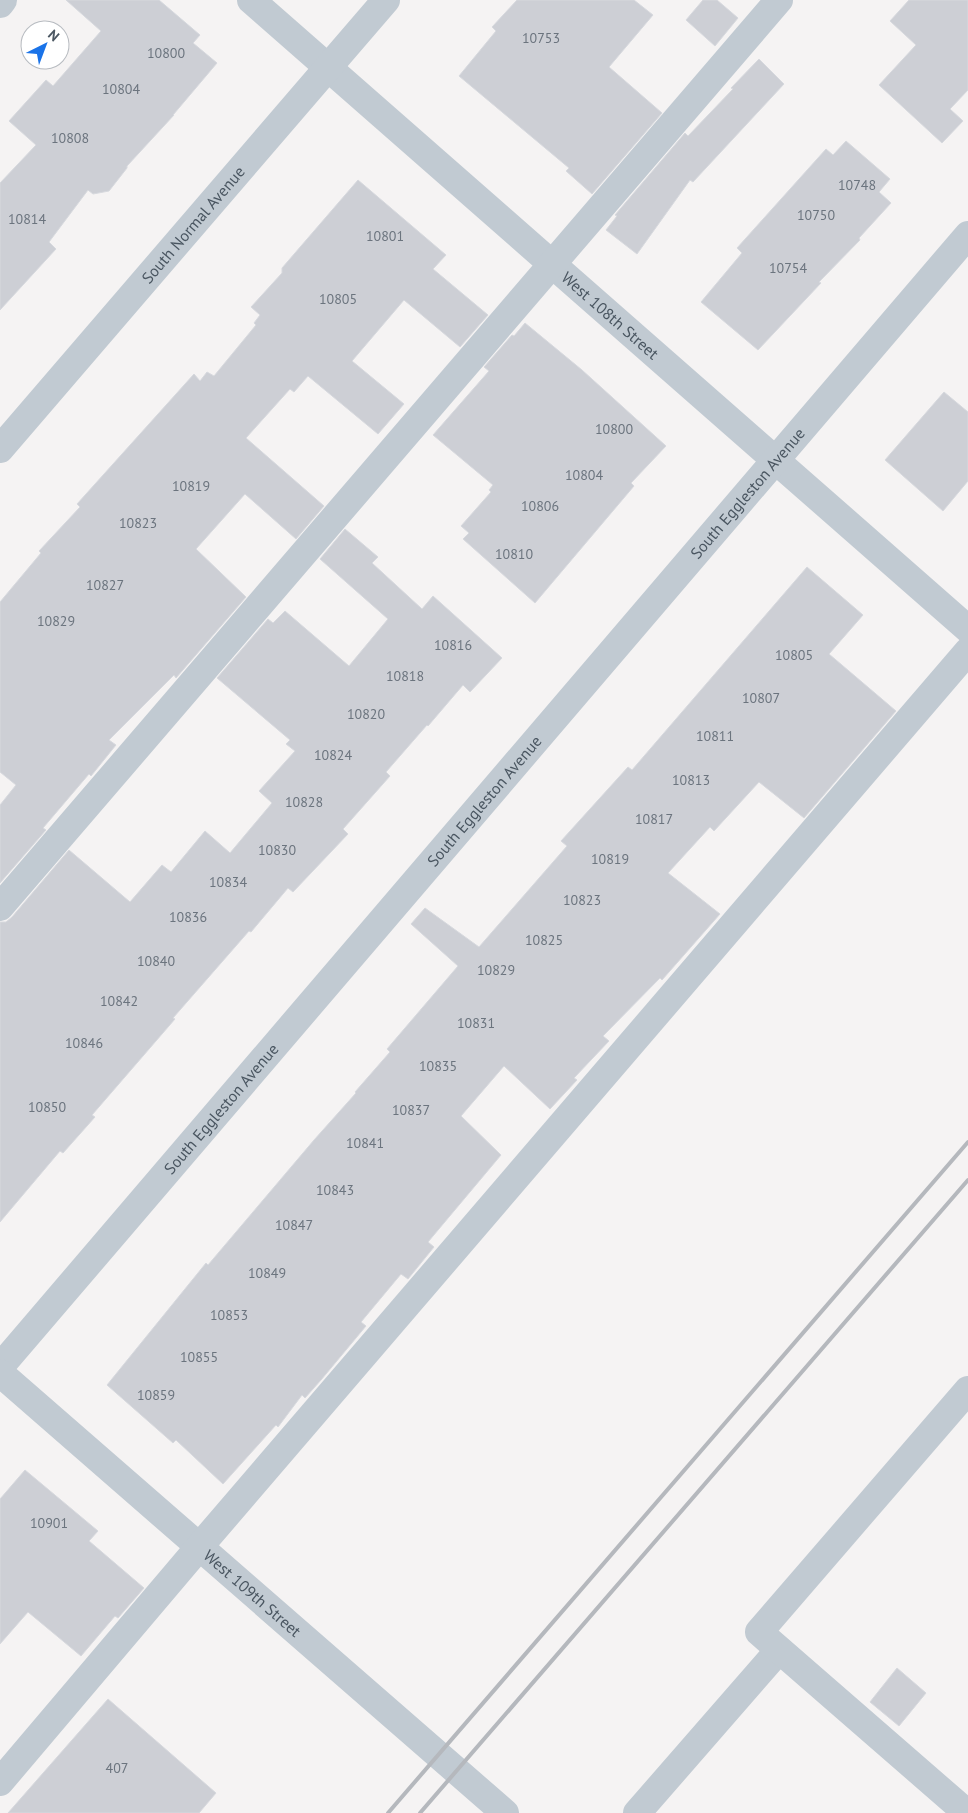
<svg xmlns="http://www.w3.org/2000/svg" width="968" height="1813" viewBox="0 0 968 1813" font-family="'PT Sans',sans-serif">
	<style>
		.building { fill: #cdcfd5; stroke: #d7d9de }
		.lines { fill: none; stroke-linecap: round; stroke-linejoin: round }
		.minor { stroke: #c1cad2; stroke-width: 28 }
		.rail { stroke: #b5b8bd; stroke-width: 4 }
		.labels { text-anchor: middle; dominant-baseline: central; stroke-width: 4; stroke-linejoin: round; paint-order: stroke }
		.number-label { font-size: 14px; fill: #6b747e }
		.street-label { font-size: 16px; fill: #4a5661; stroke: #fff }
	</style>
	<rect width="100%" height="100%" fill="#f5f3f3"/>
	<g class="building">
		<polygon points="66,0 159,0 200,35 193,43 217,63 173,115 174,115 127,166 127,168 109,191 93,194 88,190 49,242 56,249 0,310 0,183 36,145 9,121 46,80 53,86 101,31"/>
		<polygon points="517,0 634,0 653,15 609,67 662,113 592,194 566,171 569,168 459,76 496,31 492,27"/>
		<polygon points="703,0 717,0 738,18 715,46 686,20"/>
		<polygon points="909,0 968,0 968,90 950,109 963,121 942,143 879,85 916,45 890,21"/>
		<polygon points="759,59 784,84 693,182 690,180 637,254 606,230 617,216 615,215 685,133 688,136 733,89 731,88"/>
		<polygon points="846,141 890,179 879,192 891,203 859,238 860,240 819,282 821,283 758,350 701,302 742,253 737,248 826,149 833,155"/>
		<polygon points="358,180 446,255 433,269 488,315 460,347 404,300 352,361 404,404 378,434 308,376 294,392 290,389 246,438 324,506 296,539 245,494 196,549 246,597 176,678 174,675 109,740 116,745 91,776 89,774 43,828 46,830 0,883 0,805 16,785 0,772 0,602 41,553 39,551 80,507 77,504 194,374 200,381 207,372 214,376 256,325 254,323 260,315 251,307 282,273 282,268"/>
		<polygon points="525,323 582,370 666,446 631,483 634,486 535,603 463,539 469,533 461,526 491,492 489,490 493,485 433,435 489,371 484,367 512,335 514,336"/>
		<polygon points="944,392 968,412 968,481 943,511 885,460"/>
		<polygon points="345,529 378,557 372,563 422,609 433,596 502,658 470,692 463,685 428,726 427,725 386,772 390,776 343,829 348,834 293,892 288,888 251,932 249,931 173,1018 175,1019 92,1115 95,1117 63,1153 60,1151 0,1222 0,922 6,922 12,917 69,850 130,902 162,865 171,872 205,831 230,853 272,803 259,791 295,751 286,744 290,740 217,678 268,619 273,623 285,611 349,666 388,619 320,559"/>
		<polygon points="807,567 863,615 829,654 896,711 804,818 759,782 714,831 710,827 668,873 720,914 662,980 660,978 603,1036 609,1041 574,1078 577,1080 550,1109 504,1066 461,1116 501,1155 428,1242 434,1247 408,1279 401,1274 361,1322 366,1326 321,1380 305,1398 302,1395 278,1427 276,1425 223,1484 176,1440 173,1443 107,1385 206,1263 208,1265 314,1140 356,1093 355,1092 390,1052 387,1049 458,966 411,924 425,908 479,947 567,846 561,841 628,767 632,770"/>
		<polygon points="25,1470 98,1531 89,1541 144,1588 118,1618 115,1616 81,1656 28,1612 0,1644 0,1499"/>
		<polygon points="897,1668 926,1693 899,1726 870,1702"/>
		<polygon points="108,1699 216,1793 199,1813 8,1813"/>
	</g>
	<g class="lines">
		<g class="minor">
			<path id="s1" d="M251,0L968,629"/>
			<polyline points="0,4 3,0"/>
			<path id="s2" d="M0,449L386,0"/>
			<polyline points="0,907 779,0"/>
			<path id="s3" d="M0,1367L968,235"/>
			<path id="s4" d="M0,1373L505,1813"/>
			<polyline points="0,1782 200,1546 968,651"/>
			<polyline points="637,1813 779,1650"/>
			<polyline points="967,1813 759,1632 968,1390"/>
		</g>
		<g class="rail">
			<polyline points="388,1813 968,1142"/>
			<polyline points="420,1813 968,1180"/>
		</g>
	</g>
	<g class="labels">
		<g class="number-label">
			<text x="541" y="38">10753</text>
			<text x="166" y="53">10800</text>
			<text x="121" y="89">10804</text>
			<text x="70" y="138">10808</text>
			<text x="857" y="185">10748</text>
			<text x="816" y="215">10750</text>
			<text x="27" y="219">10814</text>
			<text x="385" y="236">10801</text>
			<text x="788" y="268">10754</text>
			<text x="338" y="299">10805</text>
			<text x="614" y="429">10800</text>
			<text x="584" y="475">10804</text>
			<text x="191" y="486">10819</text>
			<text x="540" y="506">10806</text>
			<text x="138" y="523">10823</text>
			<text x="514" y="554">10810</text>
			<text x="105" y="585">10827</text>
			<text x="56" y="621">10829</text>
			<text x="453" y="645">10816</text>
			<text x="794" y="655">10805</text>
			<text x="405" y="676">10818</text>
			<text x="761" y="698">10807</text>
			<text x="366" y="714">10820</text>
			<text x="715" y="736">10811</text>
			<text x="333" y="755">10824</text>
			<text x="691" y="780">10813</text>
			<text x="304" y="802">10828</text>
			<text x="654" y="819">10817</text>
			<text x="277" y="850">10830</text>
			<text x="610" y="859">10819</text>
			<text x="228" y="882">10834</text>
			<text x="582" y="900">10823</text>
			<text x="188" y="917">10836</text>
			<text x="544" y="940">10825</text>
			<text x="156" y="961">10840</text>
			<text x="496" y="970">10829</text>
			<text x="119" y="1001">10842</text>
			<text x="476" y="1023">10831</text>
			<text x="84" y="1043">10846</text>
			<text x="438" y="1066">10835</text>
			<text x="47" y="1107">10850</text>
			<text x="411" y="1110">10837</text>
			<text x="365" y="1143">10841</text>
			<text x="335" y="1190">10843</text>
			<text x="294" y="1225">10847</text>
			<text x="267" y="1273">10849</text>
			<text x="229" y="1315">10853</text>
			<text x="199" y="1357">10855</text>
			<text x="156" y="1395">10859</text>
			<text x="49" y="1523">10901</text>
			<text x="117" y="1768">407</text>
		</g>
		<g class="street-label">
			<text stroke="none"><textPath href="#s2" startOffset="296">South Normal Avenue</textPath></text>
			<text stroke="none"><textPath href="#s1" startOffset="478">West 108th Street</textPath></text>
			<text stroke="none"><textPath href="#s3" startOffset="1150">South Eggleston Avenue</textPath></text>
			<text stroke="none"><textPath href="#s3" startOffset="745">South Eggleston Avenue</textPath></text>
			<text stroke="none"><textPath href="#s3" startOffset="340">South Eggleston Avenue</textPath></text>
			<text stroke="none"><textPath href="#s4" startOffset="335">West 109th Street</textPath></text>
		</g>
	</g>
	<g transform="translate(45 45) rotate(42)"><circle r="24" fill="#ffffff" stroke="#b7bbc0"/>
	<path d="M0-4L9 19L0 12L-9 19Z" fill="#1a73e8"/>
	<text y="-8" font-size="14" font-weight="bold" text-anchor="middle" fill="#4a5661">N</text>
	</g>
</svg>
